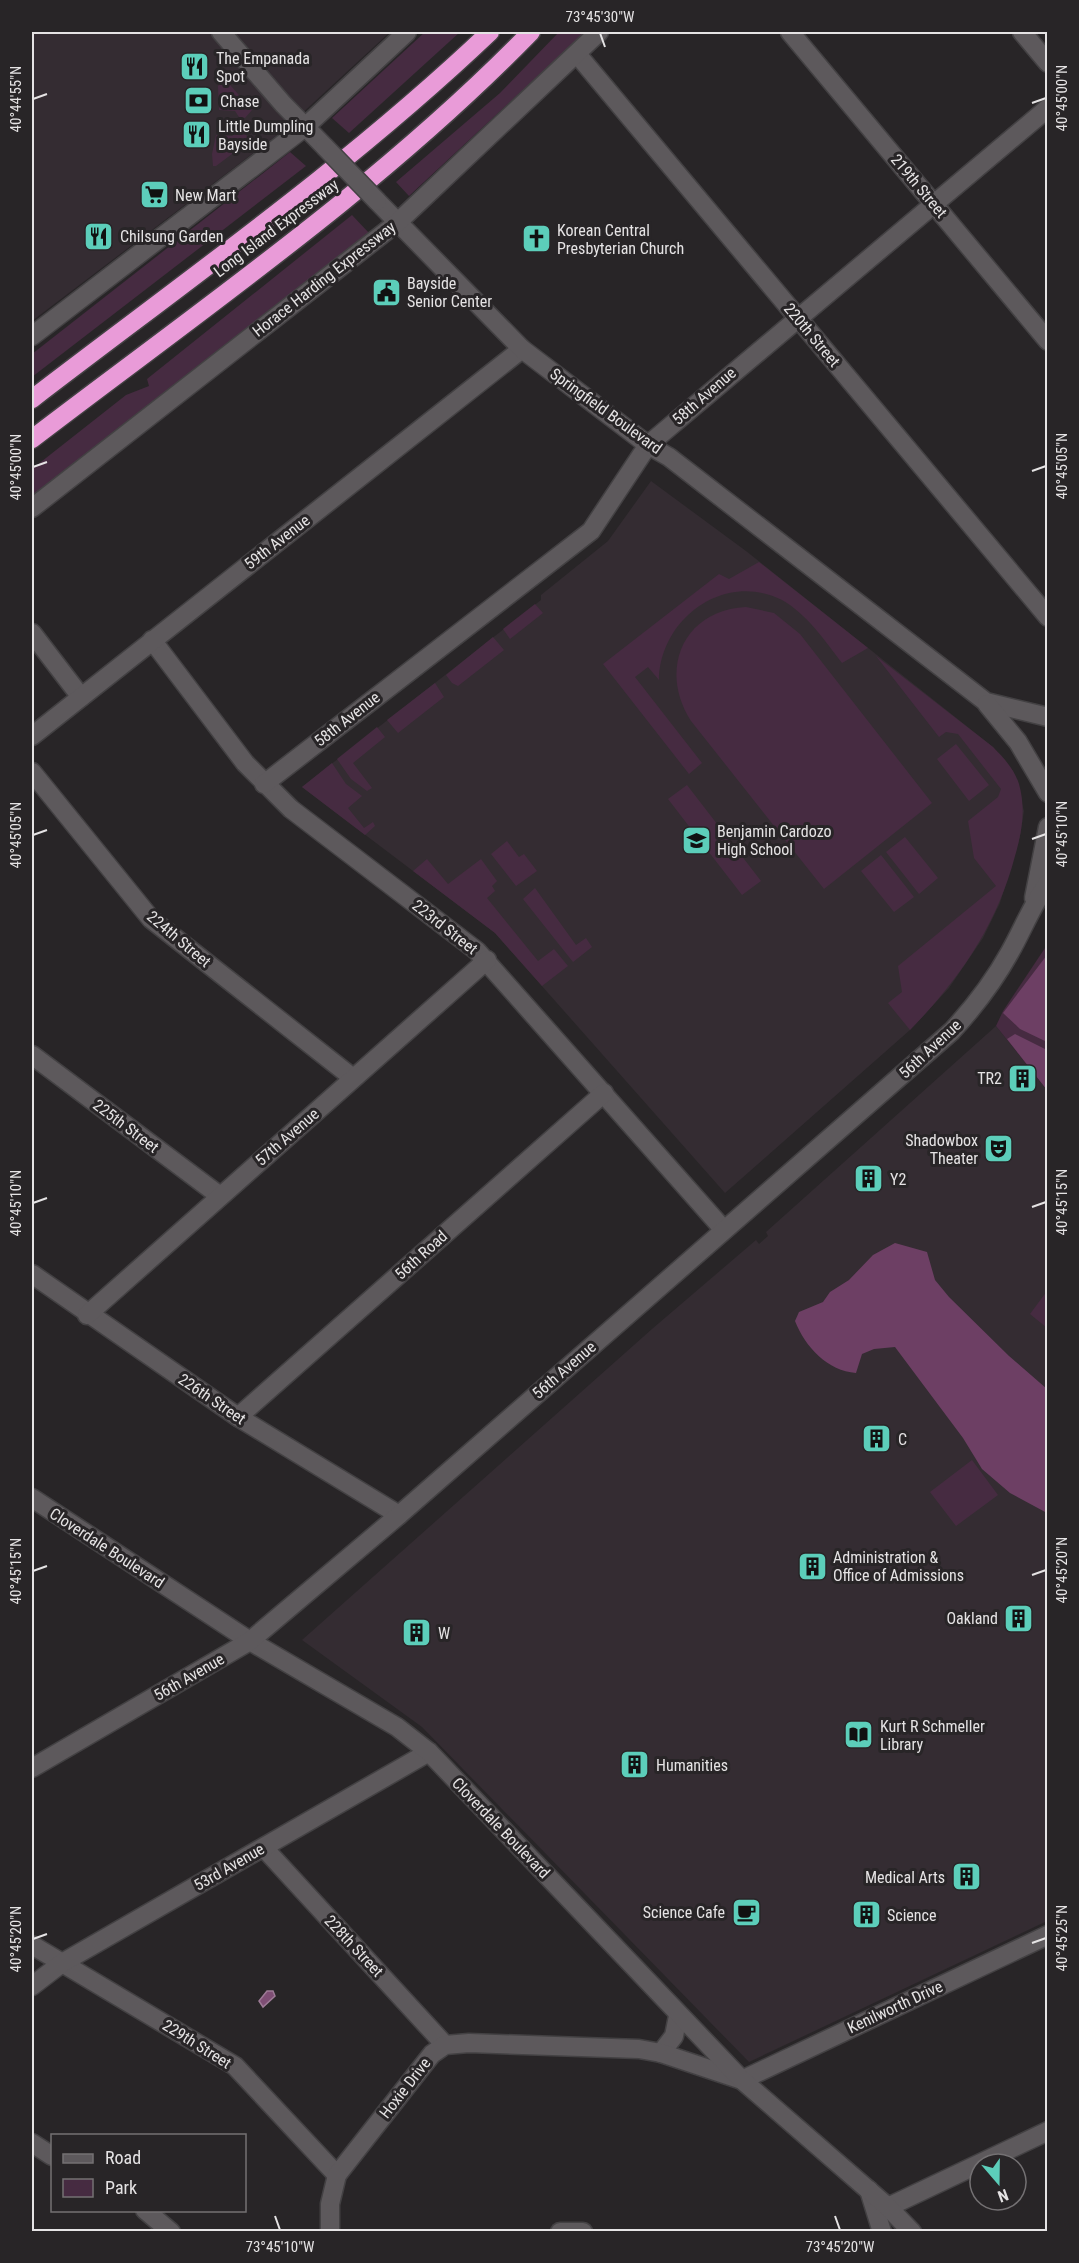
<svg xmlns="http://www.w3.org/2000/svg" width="1079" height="2263" viewBox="0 0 1079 2263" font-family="'Roboto Condensed',sans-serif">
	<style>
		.built { fill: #342c32 }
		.green { fill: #462b41 }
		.forest { fill: #6d3f64 }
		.water { fill: #7e4e74; stroke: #9d7b96; stroke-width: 1.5 }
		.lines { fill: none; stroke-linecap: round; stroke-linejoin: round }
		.street-casing { stroke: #434143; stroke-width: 21 }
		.secondary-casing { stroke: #434143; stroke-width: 21 }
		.highway-casing { stroke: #434143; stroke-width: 21 }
		.street { stroke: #5d595c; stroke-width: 18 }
		.secondary { stroke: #5d595c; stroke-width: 18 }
		.highway { stroke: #e99bd8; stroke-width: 18 }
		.secondary-bridge-casing { stroke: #434143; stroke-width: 21; stroke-linecap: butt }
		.secondary-bridge { stroke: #5d595c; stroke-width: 18 }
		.ticks { fill: none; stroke: #e5e3e4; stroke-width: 2 }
		.labels { text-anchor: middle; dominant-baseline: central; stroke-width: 6; stroke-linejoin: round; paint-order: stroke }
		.poi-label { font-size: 16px; fill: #e5e3e4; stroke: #282527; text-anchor: start }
		.street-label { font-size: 16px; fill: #e5e3e4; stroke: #282527 }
		.neatline { fill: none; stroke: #e5e3e4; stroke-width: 2 }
		.ticks-label { font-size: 15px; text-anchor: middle; fill: #e5e3e4 }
	</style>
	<rect width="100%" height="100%" fill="#282527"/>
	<g class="built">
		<polygon points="32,32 390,32 285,129 32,321"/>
		<polygon points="651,481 746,551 993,747 1013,771 1024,811 1020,836 1000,903 983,938 949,988 910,1030 725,1193 495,933 302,787 541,600 541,595 608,541"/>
		<polygon points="996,1026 1047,1090 1047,1921 749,2062 422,1727 302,1640 652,1329 756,1240 759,1244 768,1236 766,1232"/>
	</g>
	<g class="green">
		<polygon points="425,32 460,32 349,133 332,118"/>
		<polygon points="559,32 585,32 409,196 396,182 500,93"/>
		<polygon points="224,78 252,110 245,118 239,117 235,111 219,110 218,86"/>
		<polygon points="239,131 246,134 248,142 216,166 213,166 212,154 216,135 232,136"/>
		<polygon points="290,152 306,166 32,377 32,354"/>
		<polygon points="352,215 369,233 32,496 32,469 126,395 149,386 147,379"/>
		<path d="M759,562L868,648L842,663C825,641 807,614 782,600C724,571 660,619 659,680L648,667L635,677L702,763L689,774L603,664L719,574L729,579Z"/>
		<polygon points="535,604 543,613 510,639 503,629"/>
		<path d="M746,607L774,613L800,634L932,803L824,889L691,721C658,670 683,610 746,607Z"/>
		<polygon points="493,637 504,650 458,686 452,683 446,675"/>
		<path d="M876,656L993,747C1004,758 1014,769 1019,784C1026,809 1022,832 1015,856C997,925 959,980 910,1030L888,1003L902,992L898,966L996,886L974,858L968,821L998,797L1001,789L958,734L946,732L939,737Z"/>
		<polygon points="435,683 444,697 398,733 387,720"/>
		<polygon points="377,727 385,737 353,763 372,788 367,791 351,779 337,759"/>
		<polygon points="956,744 989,785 969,801 937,759"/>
		<polygon points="332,763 346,784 362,796 348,808 364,828 373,822 375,826 365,835 302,787"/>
		<polygon points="687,785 761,881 742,895 668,799"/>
		<polygon points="905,837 938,878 919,894 886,852"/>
		<polygon points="507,841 519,857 524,854 537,871 516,886 491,854"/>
		<polygon points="881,855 914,897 894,912 861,871"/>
		<polygon points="427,859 448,884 481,859 497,881 492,886 495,891 487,898 538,961 554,949 568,966 542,986 495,933 413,871"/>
		<polygon points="535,888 576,945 586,938 592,947 573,962 523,899"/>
		<polygon points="1047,945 1047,1090 996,1026 1003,1011"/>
		<polygon points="1047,1291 1047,1328 1030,1314"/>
		<polygon points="972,1460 998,1495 956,1526 930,1492"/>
	</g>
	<g class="forest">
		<polygon points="1047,955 1047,1042 1020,1029 1003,1013"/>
		<polygon points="1015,1034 1047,1050 1047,1090 1007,1039"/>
		<path d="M895,1243L927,1252L935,1280L949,1297L1009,1356L1047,1389V1513L1010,1493L982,1469L963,1438L895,1347L874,1349L862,1354L856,1373C828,1371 805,1347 795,1321L799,1312L823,1302L830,1292L849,1280L873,1255Z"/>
	</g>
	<polygon class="water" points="267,1991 273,1991 275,1996 263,2007 259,2001"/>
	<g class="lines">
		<defs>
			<g id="street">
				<polyline points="790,32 1048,341"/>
				<polyline points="1022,32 1048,63"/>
				<polyline points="577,54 1048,617"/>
				<polyline points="32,633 81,697"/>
				<polyline points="152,640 245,763 291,809 477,951 724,1230"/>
				<polyline points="32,736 522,349"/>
				<polyline points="32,772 151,919 353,1078"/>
				<polyline points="264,784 591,531 648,445 1048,108"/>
				<polyline points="32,1055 220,1196"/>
				<polyline points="32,1274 238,1417 399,1515"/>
				<polyline points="87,1315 487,960"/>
				<polyline points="238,1417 604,1093"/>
				<polyline points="264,1848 445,2045"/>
				<polyline points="32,1945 235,2066 337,2175"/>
				<polyline points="32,1986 62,1963 429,1752"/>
				<polyline points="661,2053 674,2036 678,2016"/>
				<polyline points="32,2143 52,2156"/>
				<polyline points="869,2190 882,2232"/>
				<polyline points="888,2207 1048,2131"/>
				<polyline points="145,2210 171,2232"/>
				<polyline points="330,2232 330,2204 337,2175 432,2054 445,2045 469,2043 639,2049 661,2053 742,2080 1048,1935"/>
				<polyline points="560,2232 583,2232"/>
			</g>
			<g id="secondary">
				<polyline points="221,32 283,104 325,147"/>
				<polyline points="377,201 522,349 648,445 669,457 986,702 1048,717"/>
				<polyline points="32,336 305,127 407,32"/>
				<polyline points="32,508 398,222 599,32"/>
				<polyline points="987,704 1018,742 1048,793"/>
				<polyline points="1034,898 1048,827"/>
				<polyline points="32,1498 250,1641 397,1727 429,1752 742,2080 888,2207 912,2232"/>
				<path d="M32,1768L250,1641L399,1515L952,1031C974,1007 994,981 1010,952C1023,929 1032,905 1048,883"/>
			</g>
			<g id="highway">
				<path d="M32,399C187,280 348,167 490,32"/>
				<path d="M32,439C202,309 381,186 531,32"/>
			</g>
		</defs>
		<use href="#street" class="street-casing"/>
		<use href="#secondary" class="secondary-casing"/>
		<use href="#highway" class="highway-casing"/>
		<use href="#street" class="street"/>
		<use href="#secondary" class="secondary"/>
		<use href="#highway" class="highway"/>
		<defs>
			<polyline id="secondary-bridge" points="325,147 377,201"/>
		</defs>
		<use href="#secondary-bridge" class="secondary-bridge-casing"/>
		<use href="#secondary-bridge" class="secondary-bridge"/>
	</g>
	<path class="ticks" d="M600,33L605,47M33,99L47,94M1032,103L1046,98M33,467L47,462M1032,471L1046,466M33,835L47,830M1032,839L1046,834M33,1203L47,1198M1032,1207L1046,1202M33,1571L47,1566M1032,1575L1046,1570M33,1939L47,1934M1032,1943L1046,1938M275,2216L280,2230M835,2216L840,2230"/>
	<defs>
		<symbol id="restaurant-square" viewBox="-11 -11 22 22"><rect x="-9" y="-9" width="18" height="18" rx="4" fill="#5cceba" stroke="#282527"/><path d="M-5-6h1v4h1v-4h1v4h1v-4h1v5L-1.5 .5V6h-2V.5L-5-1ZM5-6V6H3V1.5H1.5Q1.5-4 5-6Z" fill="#111"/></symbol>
		<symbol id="bank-square" viewBox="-11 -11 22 22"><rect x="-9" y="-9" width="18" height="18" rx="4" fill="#5cceba" stroke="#282527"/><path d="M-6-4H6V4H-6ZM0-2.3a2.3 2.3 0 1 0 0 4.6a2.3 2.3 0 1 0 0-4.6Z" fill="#111"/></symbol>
		<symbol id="supermarket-square" viewBox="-11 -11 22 22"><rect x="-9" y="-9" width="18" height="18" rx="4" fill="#5cceba" stroke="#282527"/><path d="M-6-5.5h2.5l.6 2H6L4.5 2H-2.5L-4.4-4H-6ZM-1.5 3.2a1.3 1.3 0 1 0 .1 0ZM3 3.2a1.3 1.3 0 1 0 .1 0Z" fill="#111"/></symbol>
		<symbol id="church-square" viewBox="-11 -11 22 22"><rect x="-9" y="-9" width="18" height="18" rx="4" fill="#5cceba" stroke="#282527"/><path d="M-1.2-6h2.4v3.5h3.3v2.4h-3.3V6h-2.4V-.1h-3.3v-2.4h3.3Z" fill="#111"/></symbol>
		<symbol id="civic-square" viewBox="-11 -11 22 22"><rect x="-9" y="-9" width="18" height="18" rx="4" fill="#5cceba" stroke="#282527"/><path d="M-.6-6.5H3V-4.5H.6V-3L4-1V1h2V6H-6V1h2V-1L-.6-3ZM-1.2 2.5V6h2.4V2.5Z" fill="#111"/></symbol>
		<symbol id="school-square" viewBox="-11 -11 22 22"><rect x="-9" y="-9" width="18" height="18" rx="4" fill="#5cceba" stroke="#282527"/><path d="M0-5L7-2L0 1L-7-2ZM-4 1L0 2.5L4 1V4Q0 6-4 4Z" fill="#111"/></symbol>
		<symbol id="building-square" viewBox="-11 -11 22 22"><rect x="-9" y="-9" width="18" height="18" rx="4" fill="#5cceba" stroke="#282527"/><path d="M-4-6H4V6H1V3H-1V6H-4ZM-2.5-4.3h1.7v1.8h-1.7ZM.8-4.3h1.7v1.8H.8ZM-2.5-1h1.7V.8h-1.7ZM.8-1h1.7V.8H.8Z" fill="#111"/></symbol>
		<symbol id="theatre-square" viewBox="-11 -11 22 22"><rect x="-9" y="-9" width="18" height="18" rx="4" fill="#5cceba" stroke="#282527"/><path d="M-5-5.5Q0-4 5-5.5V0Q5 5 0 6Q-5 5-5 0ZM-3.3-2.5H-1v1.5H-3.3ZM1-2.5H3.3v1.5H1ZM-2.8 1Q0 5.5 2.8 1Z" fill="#111"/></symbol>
		<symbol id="library-square" viewBox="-11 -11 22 22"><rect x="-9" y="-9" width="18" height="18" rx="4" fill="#5cceba" stroke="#282527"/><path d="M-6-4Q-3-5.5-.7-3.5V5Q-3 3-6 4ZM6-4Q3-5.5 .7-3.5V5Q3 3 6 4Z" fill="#111"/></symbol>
		<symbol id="cafe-square" viewBox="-11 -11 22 22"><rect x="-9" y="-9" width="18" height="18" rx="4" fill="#5cceba" stroke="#282527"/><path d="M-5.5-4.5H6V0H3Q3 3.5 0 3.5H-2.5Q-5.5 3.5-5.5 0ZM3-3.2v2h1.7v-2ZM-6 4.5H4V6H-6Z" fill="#111"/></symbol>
	</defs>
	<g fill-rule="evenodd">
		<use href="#restaurant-square" x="178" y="50" width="33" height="33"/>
		<use href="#bank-square" x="182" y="84" width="33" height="33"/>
		<use href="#restaurant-square" x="180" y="118" width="33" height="33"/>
		<use href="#supermarket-square" x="138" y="178" width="33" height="33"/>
		<use href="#restaurant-square" x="82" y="220" width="33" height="33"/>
		<use href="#church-square" x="520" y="222" width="33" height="33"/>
		<use href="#civic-square" x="370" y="276" width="33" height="33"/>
		<use href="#school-square" x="680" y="824" width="33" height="33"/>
		<use href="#building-square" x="1006" y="1062" width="33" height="33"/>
		<use href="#theatre-square" x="982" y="1132" width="33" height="33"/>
		<use href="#building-square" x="852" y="1162" width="33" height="33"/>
		<use href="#building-square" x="860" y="1422" width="33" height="33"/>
		<use href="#building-square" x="796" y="1550" width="33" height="33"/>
		<use href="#building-square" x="1002" y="1602" width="33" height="33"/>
		<use href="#building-square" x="400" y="1616" width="33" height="33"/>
		<use href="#library-square" x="842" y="1718" width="33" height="33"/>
		<use href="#building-square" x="618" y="1748" width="33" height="33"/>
		<use href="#building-square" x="950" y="1860" width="33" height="33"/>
		<use href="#cafe-square" x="730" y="1896" width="33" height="33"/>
		<use href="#building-square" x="850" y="1898" width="33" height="33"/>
	</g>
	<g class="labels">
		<g class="poi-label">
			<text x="216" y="58">The Empanada<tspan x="216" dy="18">Spot</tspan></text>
			<text x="220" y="101">Chase</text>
			<text x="218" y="126">Little Dumpling<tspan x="218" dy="18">Bayside</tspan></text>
			<text x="175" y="195">New Mart</text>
			<text x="557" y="230">Korean Central<tspan x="557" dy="18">Presbyterian Church</tspan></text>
			<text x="120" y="236">Chilsung Garden</text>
			<text x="407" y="283">Bayside<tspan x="407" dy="18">Senior Center</tspan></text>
			<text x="717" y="831">Benjamin Cardozo<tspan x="717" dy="18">High School</tspan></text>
			<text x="1002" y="1078" text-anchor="end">TR2</text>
			<text x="978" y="1140" text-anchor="end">Shadowbox<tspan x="978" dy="18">Theater</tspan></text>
			<text x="890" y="1179">Y2</text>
			<text x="898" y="1439">C</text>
			<text x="833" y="1557">Administration &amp;<tspan x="833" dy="18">Office of Admissions</tspan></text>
			<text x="998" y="1618" text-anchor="end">Oakland</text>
			<text x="438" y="1633">W</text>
			<text x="880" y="1726">Kurt R Schmeller<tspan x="880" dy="18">Library</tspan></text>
			<text x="656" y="1765">Humanities</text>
			<text x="945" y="1877" text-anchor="end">Medical Arts</text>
			<text x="725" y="1912" text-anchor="end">Science Cafe</text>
			<text x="887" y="1915">Science</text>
		</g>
		<g class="street-label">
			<text transform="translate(919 186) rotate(50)">219th Street</text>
			<text transform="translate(276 228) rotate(-37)">Long Island Expressway</text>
			<text transform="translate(324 279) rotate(-38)">Horace Harding Expressway</text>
			<text transform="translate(812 335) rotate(50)">220th Street</text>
			<text transform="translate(704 396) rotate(-41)">58th Avenue</text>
			<text transform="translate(606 411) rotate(36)">Springfield Boulevard</text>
			<text transform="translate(277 542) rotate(-38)">59th Avenue</text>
			<text transform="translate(347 719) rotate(-38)">58th Avenue</text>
			<text transform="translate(445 927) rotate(38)">223rd Street</text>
			<text transform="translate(179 939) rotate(40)">224th Street</text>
			<text transform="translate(930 1049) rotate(-43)">56th Avenue</text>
			<text transform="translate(126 1126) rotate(37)">225th Street</text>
			<text transform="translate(287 1137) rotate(-41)">57th Avenue</text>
			<text transform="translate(421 1255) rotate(-42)">56th Road</text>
			<text transform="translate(564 1370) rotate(-41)">56th Avenue</text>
			<text transform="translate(212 1399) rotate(34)">226th Street</text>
			<text transform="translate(107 1548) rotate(33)">Cloverdale Boulevard</text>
			<text transform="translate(189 1677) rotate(-30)">56th Avenue</text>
			<text transform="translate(501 1828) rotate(46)">Cloverdale Boulevard</text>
			<text transform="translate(229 1867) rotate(-30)">53rd Avenue</text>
			<text transform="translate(354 1946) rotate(47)">228th Street</text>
			<text transform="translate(895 2007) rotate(-25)">Kenilworth Drive</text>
			<text transform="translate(197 2044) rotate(32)">229th Street</text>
			<text transform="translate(405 2088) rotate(-52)">Hoxie Drive</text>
		</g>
	</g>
	<rect width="1079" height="2263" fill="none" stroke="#282527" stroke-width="66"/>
	<rect x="51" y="2134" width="195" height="78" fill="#282527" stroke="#747173" stroke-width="1.5"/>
	<rect x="63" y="2154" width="30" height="9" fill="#5d595c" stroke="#747173" stroke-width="1.5"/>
	<text x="105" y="2164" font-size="18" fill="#e5e3e4">Road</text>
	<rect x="63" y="2179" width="30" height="18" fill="#462b41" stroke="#747173" stroke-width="1.5"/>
	<text x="105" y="2194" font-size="18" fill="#e5e3e4">Park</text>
	<g transform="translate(998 2182) rotate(160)"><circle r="28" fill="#282527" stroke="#747173" stroke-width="1.5"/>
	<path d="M0-4.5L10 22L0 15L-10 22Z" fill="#5cceba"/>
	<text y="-9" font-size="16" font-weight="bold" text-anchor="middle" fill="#e5e3e4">N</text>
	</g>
	<rect x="33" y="33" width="1013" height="2197" class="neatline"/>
	<g class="ticks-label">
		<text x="600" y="22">73°45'30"W</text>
		<text transform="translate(1062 98) rotate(-90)" y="5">40°45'00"N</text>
		<text transform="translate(16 99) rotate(-90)" y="5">40°44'55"N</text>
		<text transform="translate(1062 466) rotate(-90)" y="5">40°45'05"N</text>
		<text transform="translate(16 467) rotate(-90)" y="5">40°45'00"N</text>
		<text transform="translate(1062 834) rotate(-90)" y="5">40°45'10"N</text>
		<text transform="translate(16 835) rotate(-90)" y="5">40°45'05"N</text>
		<text transform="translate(1062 1202) rotate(-90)" y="5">40°45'15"N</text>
		<text transform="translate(16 1203) rotate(-90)" y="5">40°45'10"N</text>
		<text transform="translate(1062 1570) rotate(-90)" y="5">40°45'20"N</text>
		<text transform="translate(16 1571) rotate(-90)" y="5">40°45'15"N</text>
		<text transform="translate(1062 1938) rotate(-90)" y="5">40°45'25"N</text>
		<text transform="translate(16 1939) rotate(-90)" y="5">40°45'20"N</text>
		<text x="280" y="2252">73°45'10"W</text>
		<text x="840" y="2252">73°45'20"W</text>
	</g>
</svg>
